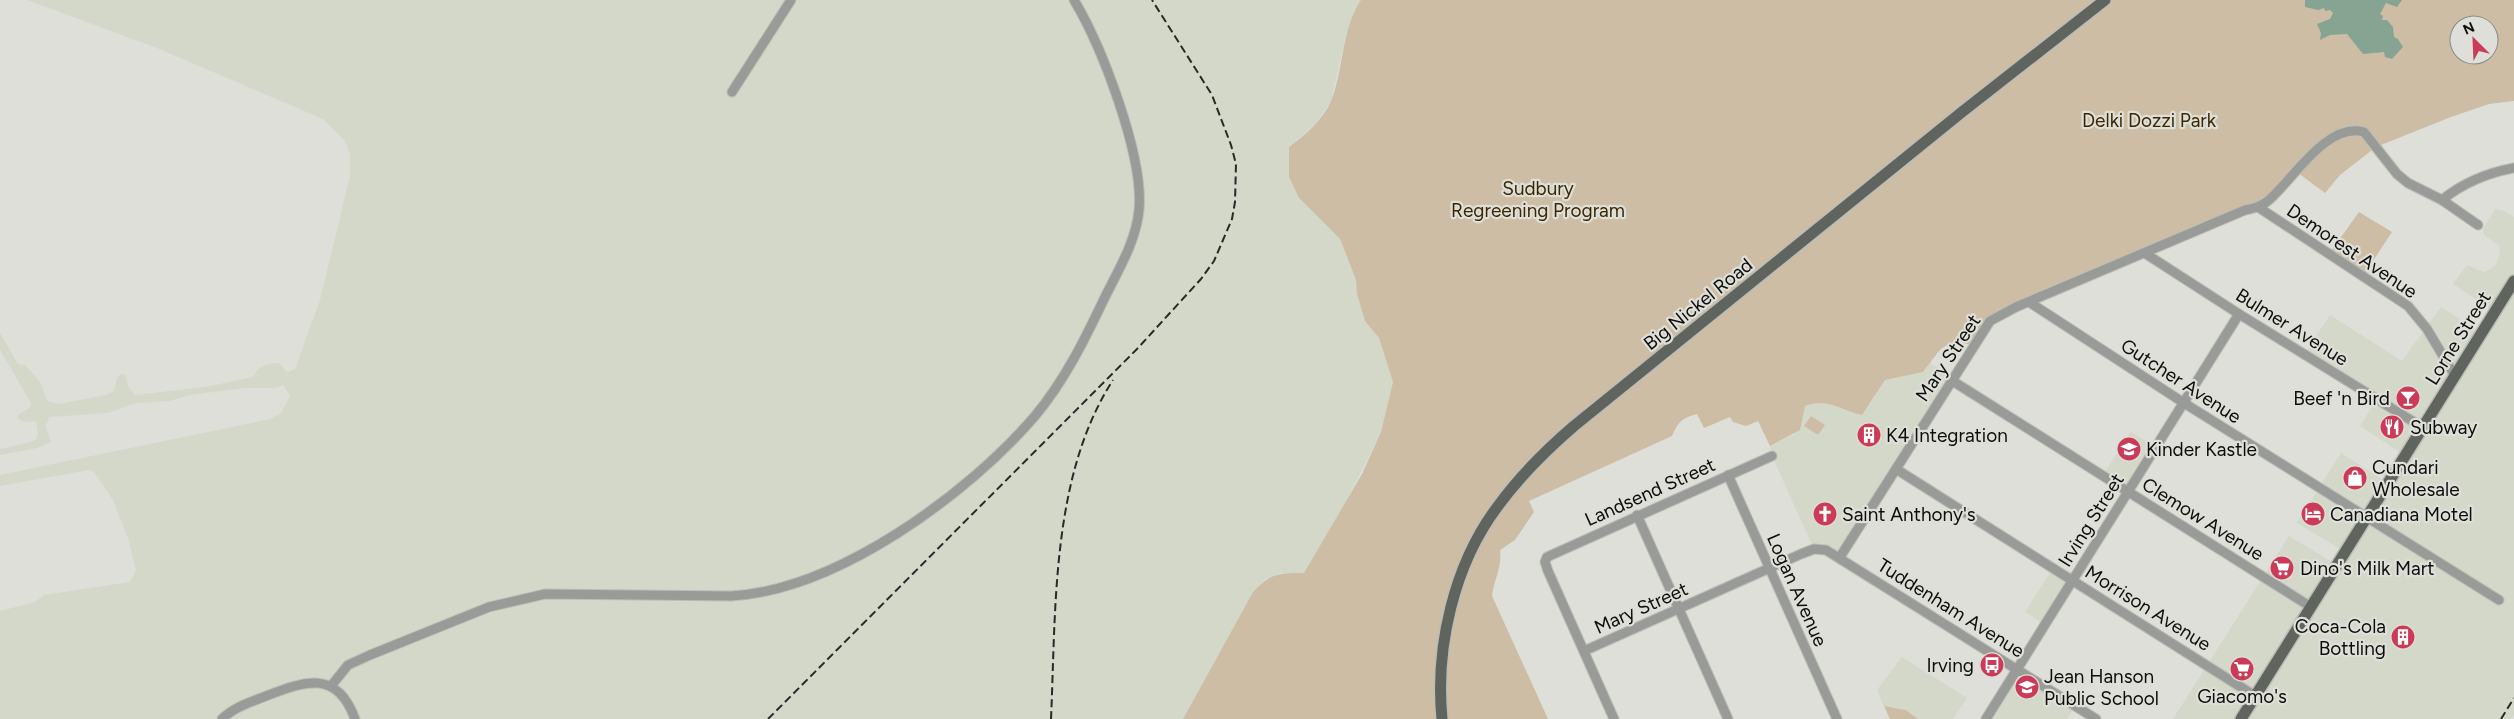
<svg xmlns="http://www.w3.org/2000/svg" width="2514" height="719" viewBox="0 0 2514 719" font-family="Figtree,sans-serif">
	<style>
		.built { fill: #d4d8c9 }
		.green { fill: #cdbda5; fill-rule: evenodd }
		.water { fill: #85a492 }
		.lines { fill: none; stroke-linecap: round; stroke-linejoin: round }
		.minor-casing { stroke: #bcbdb7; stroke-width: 11 }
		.major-casing { stroke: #bcbdb7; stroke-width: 14 }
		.minor { stroke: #999b98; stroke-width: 9 }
		.major { stroke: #60645f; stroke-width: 11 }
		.rail { stroke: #292927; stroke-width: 2; stroke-dasharray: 8 4; stroke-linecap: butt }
		.labels { text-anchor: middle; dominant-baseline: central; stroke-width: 4.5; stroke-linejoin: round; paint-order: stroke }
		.park-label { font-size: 19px; fill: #3c2702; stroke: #dddfd8 }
		.street-label { font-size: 19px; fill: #0d0d0b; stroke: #dddfd8 }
		.poi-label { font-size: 19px; fill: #0d0d0b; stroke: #dddfd8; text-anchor: start }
	</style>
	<rect width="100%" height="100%" fill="#dddfd8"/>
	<g class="built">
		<polygon points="27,0 1361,0 1346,35 1331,101 1318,121 1289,147 1289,177 1299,198 1340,239 1356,280 1357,294 1365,321 1379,338 1393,382 1381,432 1344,506 1304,573 1280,573 1265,579 1253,592 1183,719 0,719 0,611 35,602 44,595 130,582 136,570 129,541 113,500 94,472 89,470 0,486 0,475 270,419 281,413 290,396 283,385 276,388 244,388 190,395 169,401 136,403 108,413 50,417 45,426 51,442 37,448 0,455 0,449 31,442 36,439 38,434 36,421 24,422 17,418 19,414 29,408 31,403 0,350 0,333 18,364 26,366 40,382 47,401 59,404 106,395 114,391 117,378 121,374 126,375 128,386 135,395 205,387 253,377 258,369 265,365 279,363 287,372 295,369 320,300 350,176 350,155 345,141 323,119 157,48"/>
		<polygon points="2495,209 2504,211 2514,217 2514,715 2512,719 2173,719 2289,536 2337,565 2345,552 2297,523 2341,453 2388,483 2404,455 2360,426 2377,398 2305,353 2330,315 2402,361 2441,307 2481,333 2494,311 2453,284 2467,265 2484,272 2495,266 2499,257 2500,246 2484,235 2483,229"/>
		<polygon points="1930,363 1952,377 1840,557 1814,549 1772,456 1770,446 1795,434 1805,406 1817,402 1831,403 1851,413 1870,404 1885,380 1923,372"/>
		<polygon points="2131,432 2157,448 2129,491 2103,475"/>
		<polygon points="2053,568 2072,580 2045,625 2025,612"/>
		<polygon points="1902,657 1967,698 1953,719 1918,719 1906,710 1884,706 1877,690"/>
		<polygon points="2018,669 2076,705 2067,719 1987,719"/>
	</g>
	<g class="green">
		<path d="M1361,0H2514V101L2489,104L2451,117L2376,147L2340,175L2325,193L2294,170L2270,199L1995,317L1974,345C1940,339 1942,349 1923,372L1885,380L1862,415C1839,411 1831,397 1805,406L1800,430L1770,446L1758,421L1746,426L1733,422L1730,417L1704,428L1697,414C1682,418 1678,422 1672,436L1529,501L1534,512L1515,540L1500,550C1502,568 1494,579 1492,596L1548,719H1183L1253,592C1270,573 1279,573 1304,573L1362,474L1381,432L1393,382L1379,338L1365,321L1357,294L1356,280L1340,239L1299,198L1289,177V147C1305,135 1323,120 1331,101C1344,69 1341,30 1361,0ZM2459,25H2489V55H2459Z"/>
		<polygon points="2359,212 2392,232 2363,276 2329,254"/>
		<polygon points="1811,416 1825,425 1818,435 1804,426"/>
		<polygon points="1884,706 1906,710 1918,719 1890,719"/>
	</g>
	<polygon class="water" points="2305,0 2402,0 2397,7 2386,3 2380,14 2383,16 2382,20 2387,20 2393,27 2394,37 2398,39 2403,47 2392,59 2385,57 2384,52 2363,54 2347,34 2330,35 2320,40 2321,33 2317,24 2330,19 2333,13 2330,10 2325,11 2324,8 2318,10 2305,7"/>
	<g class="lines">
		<defs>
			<g id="minor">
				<polyline points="732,92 791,0"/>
				<path d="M2442,200C2463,183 2487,173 2514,168"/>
				<polyline points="2258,207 2408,306 2427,329 2455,376"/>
				<polyline points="2146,254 2239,314 2422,427"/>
				<polyline points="2029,302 2184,403 2499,600"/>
				<polyline points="1951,380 2311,607"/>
				<polyline points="1896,469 2255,696"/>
				<polyline points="1728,475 1837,719"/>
				<polyline points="1637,515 1728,719"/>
				<path d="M1840,557L1990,321L2016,307L2245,210C2255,208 2263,206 2270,199C2293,179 2327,122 2364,132L2397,174L2408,183L2442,200L2478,225"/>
				<polyline points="1584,651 1801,554 1814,549 1826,550 2096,719"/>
				<path d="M331,686L348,665L370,655L489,607L545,594L731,596C837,590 967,495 1035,416C1065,380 1085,339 1105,297C1119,269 1136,241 1139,210C1144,156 1102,47 1074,0"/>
				<path d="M222,719C234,707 251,702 266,696C305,681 337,669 355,719"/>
				<polyline points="1614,719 1548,571 1545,562 1547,557 1772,456"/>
				<polyline points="1986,719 2239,314"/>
			</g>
			<g id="major">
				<path d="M1442,719C1435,647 1454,564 1498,506C1520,476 1546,450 1574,426L1962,112L2105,0"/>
				<polyline points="2241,719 2514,281"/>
			</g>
		</defs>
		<use href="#minor" class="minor-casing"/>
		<use href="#major" class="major-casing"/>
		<use href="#minor" class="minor"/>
		<use href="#major" class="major"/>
		<g class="rail">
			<polyline points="768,719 1137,349 1201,279 1214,261 1232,219 1235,202 1236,164 1231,145 1212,95 1152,0"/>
			<path d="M1051,719C1056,608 1051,476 1113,380"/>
			<polyline points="2501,719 2514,698"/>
		</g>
	</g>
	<defs>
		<symbol id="bar-disc" viewBox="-11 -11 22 22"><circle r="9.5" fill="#cb3b57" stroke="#dddfd8"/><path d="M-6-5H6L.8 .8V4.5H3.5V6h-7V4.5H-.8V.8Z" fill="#fff"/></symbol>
		<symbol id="restaurant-disc" viewBox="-11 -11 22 22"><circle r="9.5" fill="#cb3b57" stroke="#dddfd8"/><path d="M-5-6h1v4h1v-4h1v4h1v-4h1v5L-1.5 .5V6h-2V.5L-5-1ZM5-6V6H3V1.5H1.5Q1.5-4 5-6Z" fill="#fff"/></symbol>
		<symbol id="building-disc" viewBox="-11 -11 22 22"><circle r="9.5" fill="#cb3b57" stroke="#dddfd8"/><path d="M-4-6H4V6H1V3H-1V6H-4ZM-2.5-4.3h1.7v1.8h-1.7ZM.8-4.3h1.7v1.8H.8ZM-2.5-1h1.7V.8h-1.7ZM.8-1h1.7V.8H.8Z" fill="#fff"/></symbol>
		<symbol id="school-disc" viewBox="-11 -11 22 22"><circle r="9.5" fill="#cb3b57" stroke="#dddfd8"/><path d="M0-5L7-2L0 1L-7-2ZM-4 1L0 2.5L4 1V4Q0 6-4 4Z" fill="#fff"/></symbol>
		<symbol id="shop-disc" viewBox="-11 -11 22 22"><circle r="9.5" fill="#cb3b57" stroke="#dddfd8"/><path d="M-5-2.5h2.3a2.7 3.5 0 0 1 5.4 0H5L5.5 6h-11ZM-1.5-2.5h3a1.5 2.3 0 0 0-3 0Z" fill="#fff"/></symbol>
		<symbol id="church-disc" viewBox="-11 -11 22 22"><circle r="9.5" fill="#cb3b57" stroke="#dddfd8"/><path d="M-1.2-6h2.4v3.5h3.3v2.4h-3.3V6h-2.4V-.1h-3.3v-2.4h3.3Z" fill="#fff"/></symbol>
		<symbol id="hotel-disc" viewBox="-11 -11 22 22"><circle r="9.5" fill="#cb3b57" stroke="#dddfd8"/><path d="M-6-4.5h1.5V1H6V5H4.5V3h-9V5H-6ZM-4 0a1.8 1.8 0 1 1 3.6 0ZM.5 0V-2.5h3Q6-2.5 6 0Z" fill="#fff"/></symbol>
		<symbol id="supermarket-disc" viewBox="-11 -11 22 22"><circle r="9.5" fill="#cb3b57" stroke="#dddfd8"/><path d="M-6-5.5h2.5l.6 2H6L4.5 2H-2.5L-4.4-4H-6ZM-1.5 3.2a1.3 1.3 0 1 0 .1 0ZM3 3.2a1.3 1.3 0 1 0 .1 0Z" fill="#fff"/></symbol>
		<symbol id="bus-disc" viewBox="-11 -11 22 22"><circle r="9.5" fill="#cb3b57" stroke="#dddfd8"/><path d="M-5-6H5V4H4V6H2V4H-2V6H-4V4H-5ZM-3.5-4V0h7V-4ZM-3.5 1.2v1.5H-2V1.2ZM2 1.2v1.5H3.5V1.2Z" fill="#fff"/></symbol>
	</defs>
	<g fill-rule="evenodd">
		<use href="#bar-disc" x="2394" y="384" width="28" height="28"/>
		<use href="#restaurant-disc" x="2378" y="413" width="28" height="28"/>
		<use href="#building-disc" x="1855" y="421" width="28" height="28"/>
		<use href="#school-disc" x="2115" y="435" width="28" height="28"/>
		<use href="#shop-disc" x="2341" y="464" width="28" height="28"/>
		<use href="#church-disc" x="1811" y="500" width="28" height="28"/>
		<use href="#hotel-disc" x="2299" y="500" width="28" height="28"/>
		<use href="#supermarket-disc" x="2268" y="554" width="28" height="28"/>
		<use href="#building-disc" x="2389" y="623" width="28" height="28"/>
		<use href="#bus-disc" x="1978" y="651" width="28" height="28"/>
		<use href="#supermarket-disc" x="2228" y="655" width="28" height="28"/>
		<use href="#school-disc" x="2013" y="673" width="28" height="28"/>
	</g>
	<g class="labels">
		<g class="park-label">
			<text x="2149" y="120">Delki Dozzi Park</text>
			<text x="1538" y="188">Sudbury<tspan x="1538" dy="22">Regreening Program</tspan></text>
		</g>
		<g class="street-label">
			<text transform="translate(2352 251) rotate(34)">Demorest Avenue</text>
			<text transform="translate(1698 304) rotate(-39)">Big Nickel Road</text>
			<text transform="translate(2292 327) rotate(32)">Bulmer Avenue</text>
			<text transform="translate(2458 338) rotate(-58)">Lorne Street</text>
			<text transform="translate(1948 358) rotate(-56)">Mary Street</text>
			<text transform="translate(2181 381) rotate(33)">Gutcher Avenue</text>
			<text transform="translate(1650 492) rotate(-24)">Landsend Street</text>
			<text transform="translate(2203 519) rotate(32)">Clemow Avenue</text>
			<text transform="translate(2091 520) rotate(-58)">Irving Street</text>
			<text transform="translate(1797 590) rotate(66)">Logan Avenue</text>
			<text transform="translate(1641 608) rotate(-24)">Mary Street</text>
			<text transform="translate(1951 608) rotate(32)">Tuddenham Avenue</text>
			<text transform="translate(2148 608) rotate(32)">Morrison Avenue</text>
		</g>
		<g class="poi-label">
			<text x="2390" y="398" text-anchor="end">Beef 'n Bird</text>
			<text x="2410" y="427">Subway</text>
			<text x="1886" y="435">K4 Integration</text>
			<text x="2146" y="449">Kinder Kastle</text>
			<text x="2372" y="467">Cundari<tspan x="2372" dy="22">Wholesale</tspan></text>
			<text x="1842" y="514">Saint Anthony's</text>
			<text x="2330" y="514">Canadiana Motel</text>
			<text x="2300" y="568">Dino's Milk Mart</text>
			<text x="2386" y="626" text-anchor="end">Coca-Cola<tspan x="2386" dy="22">Bottling</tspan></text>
			<text x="1974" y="665" text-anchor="end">Irving</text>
			<text x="2044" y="676">Jean Hanson<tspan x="2044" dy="22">Public School</tspan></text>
			<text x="2242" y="696" text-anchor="middle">Giacomo's</text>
		</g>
	</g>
	<g transform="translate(2474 40) rotate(336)"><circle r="24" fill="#dddfd8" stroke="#8a8b86"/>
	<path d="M0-4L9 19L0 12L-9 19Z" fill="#cb3b57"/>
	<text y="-8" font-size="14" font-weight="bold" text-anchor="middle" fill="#0d0d0b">N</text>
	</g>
</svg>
